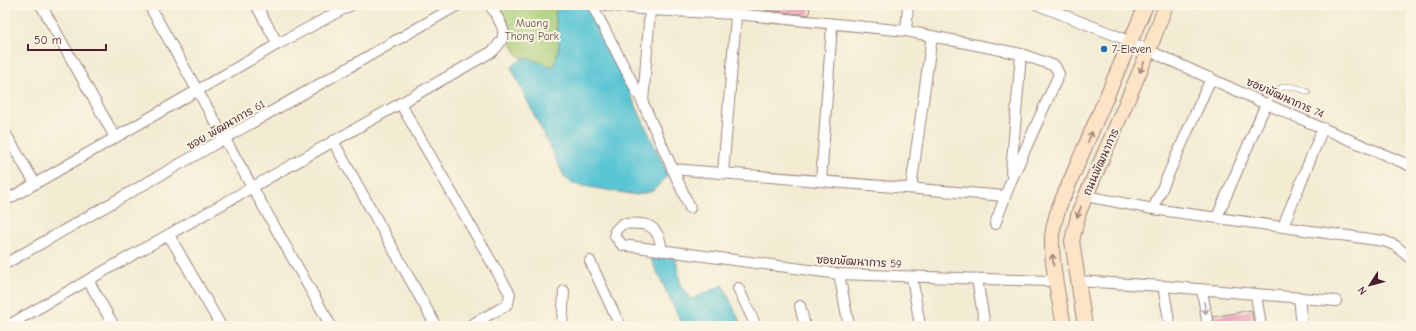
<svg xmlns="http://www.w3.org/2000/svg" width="1416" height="331" viewBox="0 0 1416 331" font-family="'Comic Neue','Playpen Sans Thai',sans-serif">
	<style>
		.green { fill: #a8cb74; stroke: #797550 }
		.water { fill: #5ac5d4; stroke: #527280 }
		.building { fill: #eba8bc }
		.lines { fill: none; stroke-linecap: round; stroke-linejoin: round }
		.service-casing { stroke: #9e867f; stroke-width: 6 }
		.minor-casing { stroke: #9e867f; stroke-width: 12 }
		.secondary-casing { stroke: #9e867f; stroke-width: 16 }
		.service { stroke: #fff; stroke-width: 5 }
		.minor { stroke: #fff; stroke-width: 10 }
		.secondary { stroke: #fee4c6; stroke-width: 14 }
		.oneway { stroke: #a48278 }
		.oneway2 { stroke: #ae9aa0 }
		.poi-dot { fill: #1f6fb2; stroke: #fcf5e5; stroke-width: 1.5 }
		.labels { text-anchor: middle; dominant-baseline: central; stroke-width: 4; stroke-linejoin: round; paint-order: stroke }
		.park-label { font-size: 11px; fill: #665341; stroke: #fcf5e5 }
		.poi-label { font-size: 11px; fill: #4a1f2b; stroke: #fcf5e5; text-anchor: start }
		.street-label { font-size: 11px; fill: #4a1f2b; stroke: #fcf5e5 }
	</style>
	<rect width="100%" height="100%" fill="#fcf5e5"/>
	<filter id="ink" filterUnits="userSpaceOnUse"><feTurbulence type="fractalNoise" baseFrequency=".025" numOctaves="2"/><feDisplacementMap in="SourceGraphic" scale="8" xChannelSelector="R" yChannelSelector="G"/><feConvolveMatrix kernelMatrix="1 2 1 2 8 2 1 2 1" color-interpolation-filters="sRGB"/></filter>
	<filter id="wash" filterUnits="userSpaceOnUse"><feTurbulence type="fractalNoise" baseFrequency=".012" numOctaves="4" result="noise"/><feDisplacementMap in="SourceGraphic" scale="16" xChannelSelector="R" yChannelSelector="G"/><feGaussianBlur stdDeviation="0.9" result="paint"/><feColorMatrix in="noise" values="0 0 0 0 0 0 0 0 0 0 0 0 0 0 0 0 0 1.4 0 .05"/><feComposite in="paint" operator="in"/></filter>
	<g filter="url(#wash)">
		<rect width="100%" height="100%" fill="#f3ecd3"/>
		<polygon class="green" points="489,5 568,5 555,12 559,46 554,68 518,56"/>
		<g class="water">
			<polygon points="568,5 589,5 668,175 653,191 637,195 577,185 565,178 511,67 524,57 554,67 559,46 555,12"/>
			<polygon points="648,253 676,259 681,287 692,299 723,285 742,326 683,326"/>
		</g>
		<g id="blocks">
			<g class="building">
				<polygon points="765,5 810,5 809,15 765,10"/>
				<polygon points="1251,310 1254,326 1214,326 1213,317"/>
			</g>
		</g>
	</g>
	<g filter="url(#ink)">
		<use href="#blocks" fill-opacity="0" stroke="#9e867f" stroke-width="1"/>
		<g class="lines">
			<defs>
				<path id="service" d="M1266,104C1280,84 1285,82 1308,92"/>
				<g id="minor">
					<polyline points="41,5 115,137"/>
					<polyline points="149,5 331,326"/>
					<polyline points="256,5 278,44"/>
					<polyline points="592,5 643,103 690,208"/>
					<polyline points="606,5 650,10 736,14 906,31 1021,54 1055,66 1059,74 1011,181 995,224"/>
					<polyline points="1038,5 1117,36 1266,104 1411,166"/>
					<polyline points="906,31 908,5"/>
					<polyline points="643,102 650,10"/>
					<polyline points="400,103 510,294 508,303 505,306 469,326"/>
					<polyline points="5,133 35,183"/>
					<polyline points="333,141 436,326"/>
					<polyline points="672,169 1005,196"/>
					<polyline points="723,173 737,5"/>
					<polyline points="1011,173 1021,54"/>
					<polyline points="821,181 832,25"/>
					<polyline points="911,188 932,36"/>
					<polyline points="1086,196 1153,209 1384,241 1396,246 1411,259"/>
					<polyline points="5,201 278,44 351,5"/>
					<polyline points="1153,209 1211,78"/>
					<polyline points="1217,217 1266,104"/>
					<polyline points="1283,226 1323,128"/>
					<polyline points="169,235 221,326"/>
					<path d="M662,251C659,224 647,222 622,224L615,231V236L622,245L839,274L1047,281L1055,279"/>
					<polyline points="590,261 620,326"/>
					<polyline points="5,264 458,5"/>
					<polyline points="839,274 849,326"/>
					<polyline points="912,277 920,326"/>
					<polyline points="977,279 985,326"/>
					<polyline points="88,280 114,326"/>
					<polyline points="1077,281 1163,286 1336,301"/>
					<polyline points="1163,286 1170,326"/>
					<polyline points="738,288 756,326"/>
					<polyline points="1202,290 1208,326"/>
					<polyline points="1256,295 1261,326"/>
					<polyline points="1299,297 1302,326"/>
					<polyline points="800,306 805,326"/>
					<path d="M7,326L493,51C512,32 501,25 490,5"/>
					<polyline points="562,326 564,291"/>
				</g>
				<g id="secondary">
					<path d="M1064,326C1059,299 1052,271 1052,243C1051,230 1056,218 1059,207L1146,5"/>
					<polyline points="1085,326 1072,241 1079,212 1149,50 1166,5"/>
				</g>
			</defs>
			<use href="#service" class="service-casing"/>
			<use href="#minor" class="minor-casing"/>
			<use href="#secondary" class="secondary-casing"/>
			<use href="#service" class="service"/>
			<use href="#minor" class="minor"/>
			<use href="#secondary" class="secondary"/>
		</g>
		<defs><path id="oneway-shaft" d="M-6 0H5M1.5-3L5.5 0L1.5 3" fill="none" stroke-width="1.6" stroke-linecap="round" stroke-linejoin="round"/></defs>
		<g class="oneway">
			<use href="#oneway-shaft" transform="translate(1142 67) rotate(113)"/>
			<use href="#oneway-shaft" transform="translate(1090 137) rotate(-67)"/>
			<use href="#oneway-shaft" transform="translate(1079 212) rotate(111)"/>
			<use href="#oneway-shaft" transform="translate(1053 260) rotate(-96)"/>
		</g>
		<use class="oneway2" href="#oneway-shaft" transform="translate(1205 308) rotate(80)"/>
	</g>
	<circle class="poi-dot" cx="1104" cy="49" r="4"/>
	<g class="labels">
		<g class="park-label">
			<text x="532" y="23">Muang<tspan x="532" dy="13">Thong Park</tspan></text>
		</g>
		<g class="poi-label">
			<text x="1112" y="49">7-Eleven</text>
		</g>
		<g class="street-label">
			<text transform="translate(1285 98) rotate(24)">ซอยพัฒนาการ 74</text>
			<text transform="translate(226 125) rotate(-30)">ซอย พัฒนาการ 61</text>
			<text transform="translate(1101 162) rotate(-66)">ถนนพัฒนาการ</text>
			<text transform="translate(859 262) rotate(3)">ซอยพัฒนาการ 59</text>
		</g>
	</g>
	<rect width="1416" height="331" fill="none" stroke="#fcf5e5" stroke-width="20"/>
	<g transform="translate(1370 285) rotate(234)" stroke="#fcf5e5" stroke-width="3" paint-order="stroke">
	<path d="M0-3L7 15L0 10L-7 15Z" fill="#4a1f2b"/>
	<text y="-6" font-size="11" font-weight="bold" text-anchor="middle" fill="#4a1f2b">N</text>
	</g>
	<path d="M28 44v6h78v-6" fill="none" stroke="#4a1f2b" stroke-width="2"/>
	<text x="34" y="44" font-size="12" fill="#4a1f2b" stroke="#fcf5e5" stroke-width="3" paint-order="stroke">50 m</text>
</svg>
